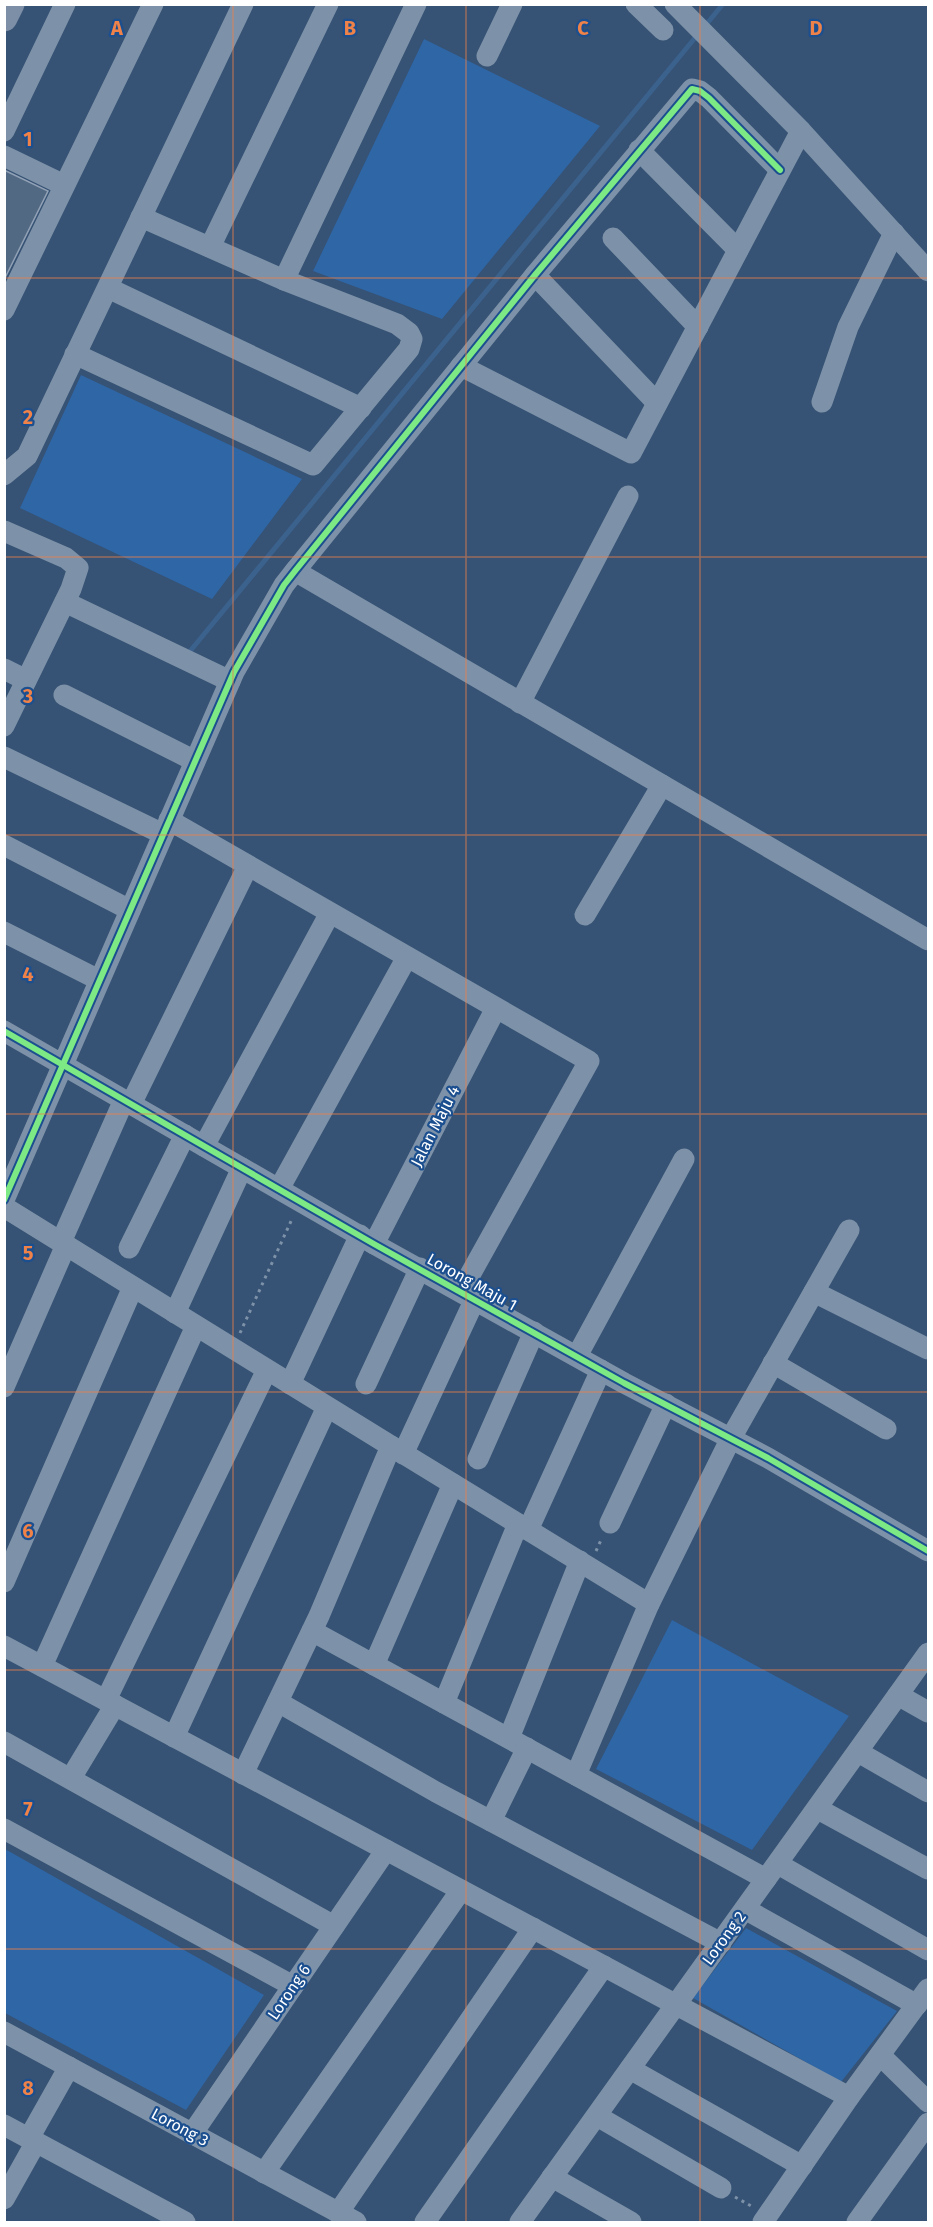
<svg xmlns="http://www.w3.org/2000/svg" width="933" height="2227" viewBox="0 0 933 2227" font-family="'Fira Sans',sans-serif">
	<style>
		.green { fill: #2f66a5 }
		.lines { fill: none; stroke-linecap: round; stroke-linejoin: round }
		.stream { stroke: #3b618d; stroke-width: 5 }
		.building { fill: #526984; stroke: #92a2b6; stroke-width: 1.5 }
		.path { stroke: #7d92a8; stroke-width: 3; stroke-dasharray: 3 4.5; stroke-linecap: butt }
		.minor { stroke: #7d92a8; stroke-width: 21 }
		.major { stroke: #7d8ea7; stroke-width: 27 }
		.cycleway-casing { stroke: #1b4f8f; stroke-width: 10 }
		.cycleway { stroke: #7ce984; stroke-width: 6 }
		.grid { fill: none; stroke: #ee8249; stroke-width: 1.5; stroke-opacity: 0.55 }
		.labels { text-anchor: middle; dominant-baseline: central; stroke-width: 4.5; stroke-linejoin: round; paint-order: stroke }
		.street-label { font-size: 16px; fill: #fff; stroke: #1b4f8f }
		.grid-label { font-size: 20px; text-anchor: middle; font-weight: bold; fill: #ee8249; stroke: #1b4f8f; stroke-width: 4.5; stroke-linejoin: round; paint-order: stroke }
	</style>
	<rect width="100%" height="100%" fill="#365274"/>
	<g class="green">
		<polygon points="424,39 600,126 442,319 313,271"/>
		<polygon points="81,375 302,479 212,599 20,508"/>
		<polygon points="672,1620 849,1716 752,1850 596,1769"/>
		<polygon points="5,1849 264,1995 186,2110 5,2013"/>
		<polygon points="746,1928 897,2011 841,2082 693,1998"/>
	</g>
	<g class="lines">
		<g class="stream">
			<polyline points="705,26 723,4"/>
			<polyline points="191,650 699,33"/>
		</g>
	</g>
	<polygon class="building" points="4,170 48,191 4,280"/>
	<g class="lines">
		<g class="path">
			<polyline points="240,1333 292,1219"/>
			<polyline points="596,1551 602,1538"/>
			<polyline points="735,2197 753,2207"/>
		</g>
		<g class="minor">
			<polyline points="636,4 663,30"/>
			<polyline points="675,4 801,131 928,271"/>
			<polyline points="487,56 512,4"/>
			<polyline points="4,131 65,4"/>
			<polyline points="639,150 738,250"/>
			<polyline points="4,156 64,185"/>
			<polyline points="613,238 698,327"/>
			<polyline points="210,247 328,4"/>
			<polyline points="535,275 657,403"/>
			<polyline points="284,280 416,4"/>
			<polyline points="108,288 361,408"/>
			<polyline points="4,310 153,4"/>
			<polyline points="75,354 313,465 409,349 412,339 409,333 397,324 284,280 141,217"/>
			<polyline points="461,366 631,453 801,131"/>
			<polyline points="822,402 848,327 894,233"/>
			<polyline points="4,475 27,456 243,4"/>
			<polyline points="4,531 66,558 78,568 71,589 4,726"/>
			<polyline points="295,571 928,940"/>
			<polyline points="65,602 230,681"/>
			<polyline points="4,669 26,680"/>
			<polyline points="64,695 195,761"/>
			<polyline points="520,703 628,496"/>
			<polyline points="4,757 163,834"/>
			<polyline points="169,820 589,1061 461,1291"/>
			<polyline points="4,845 130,910"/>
			<polyline points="585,915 662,785"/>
			<polyline points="4,932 99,980"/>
			<polyline points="4,1031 374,1244 624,1383 768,1458 928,1551"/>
			<polyline points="131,1104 248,866"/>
			<polyline points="204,1146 330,913"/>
			<polyline points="279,1189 407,957"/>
			<polyline points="4,1200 234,672 284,585 295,571 535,275 692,89 700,91 709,98 780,170"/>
			<polyline points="4,1207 391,1446 319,1616 243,1774"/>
			<polyline points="61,1242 124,1100"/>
			<polyline points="374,1244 496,1008"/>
			<polyline points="129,1248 185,1135"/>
			<polyline points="814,1292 928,1349"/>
			<polyline points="175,1313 242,1168"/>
			<polyline points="577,1356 684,1159"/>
			<polyline points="773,1363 886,1429"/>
			<polyline points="290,1384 360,1235"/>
			<polyline points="366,1384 420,1268"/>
			<polyline points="4,1387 66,1245"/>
			<polyline points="391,1446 649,1604"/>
			<polyline points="403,1454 475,1299"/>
			<polyline points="478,1459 534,1332"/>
			<polyline points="610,1523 666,1404"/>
			<polyline points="528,1530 601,1370"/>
			<polyline points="4,1582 133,1287"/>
			<polyline points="312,1631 766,1879"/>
			<polyline points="4,1646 849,2097"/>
			<polyline points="374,1665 453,1484"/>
			<polyline points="42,1666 196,1326"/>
			<polyline points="898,1695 928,1712"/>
			<polyline points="106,1700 267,1370"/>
			<polyline points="278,1702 436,1792 721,1943"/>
			<polyline points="444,1703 518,1524"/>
			<polyline points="174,1737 327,1407"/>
			<polyline points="509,1738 580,1561"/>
			<polyline points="4,1742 334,1926"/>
			<polyline points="858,1752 928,1792"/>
			<polyline points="576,1775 649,1604 731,1438 849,1230"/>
			<polyline points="71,1778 115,1705"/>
			<polyline points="818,1809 928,1869"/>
			<polyline points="491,1821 527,1748"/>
			<polyline points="4,1829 293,1986"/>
			<polyline points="778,1864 928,1950"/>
			<polyline points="745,1909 917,2005"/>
			<polyline points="4,2032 356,2222"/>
			<polyline points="880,2055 928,2102"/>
			<polyline points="630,2069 802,2166"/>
			<polyline points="597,2116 721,2188"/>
			<polyline points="4,2125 185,2222"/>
			<polyline points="192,2134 386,1850"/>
			<polyline points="29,2138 69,2067"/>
			<polyline points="264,2173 461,1890"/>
			<polyline points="552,2177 631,2222"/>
			<polyline points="4,2199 36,2142"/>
			<polyline points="338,2213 533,1928"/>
			<polyline points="425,2222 604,1966"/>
			<polyline points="520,2222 928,1653"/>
			<polyline points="763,2222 849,2097 928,1989"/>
			<polyline points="857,2222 928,2123"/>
		</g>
		<polyline class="major" points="4,18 11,4"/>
		<defs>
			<g id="cycleway">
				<polyline points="4,1031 374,1244 624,1383 768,1458 928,1551"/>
				<polyline points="4,1200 234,672 284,585 295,571 535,275 692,89 700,91 709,98 780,170"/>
			</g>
		</defs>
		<use href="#cycleway" class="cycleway-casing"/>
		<use href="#cycleway" class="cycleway"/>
	</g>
	<path class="grid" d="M233,4V2222M466,4V2222M700,4V2222M4,278H928M4,557H928M4,835H928M4,1114H928M4,1392H928M4,1670H928M4,1949H928"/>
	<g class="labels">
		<g class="street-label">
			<text transform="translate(435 1126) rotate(-63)">Jalan Maju 4</text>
			<text transform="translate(472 1282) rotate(29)">Lorong Maju 1</text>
			<text transform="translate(724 1938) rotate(-54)">Lorong 2</text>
			<text transform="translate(289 1992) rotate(-56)">Lorong 6</text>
			<text transform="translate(180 2127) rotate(28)">Lorong 3</text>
		</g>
	</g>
	<g class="grid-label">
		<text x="117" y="35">A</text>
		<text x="350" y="35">B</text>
		<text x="583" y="35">C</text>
		<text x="816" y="35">D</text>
		<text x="28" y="146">1</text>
		<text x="28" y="424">2</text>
		<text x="28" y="703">3</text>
		<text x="28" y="981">4</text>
		<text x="28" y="1260">5</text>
		<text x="28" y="1538">6</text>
		<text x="28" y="1816">7</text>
		<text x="28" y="2095">8</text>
	</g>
	<rect width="933" height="2227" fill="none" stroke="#ffffff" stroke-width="12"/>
</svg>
